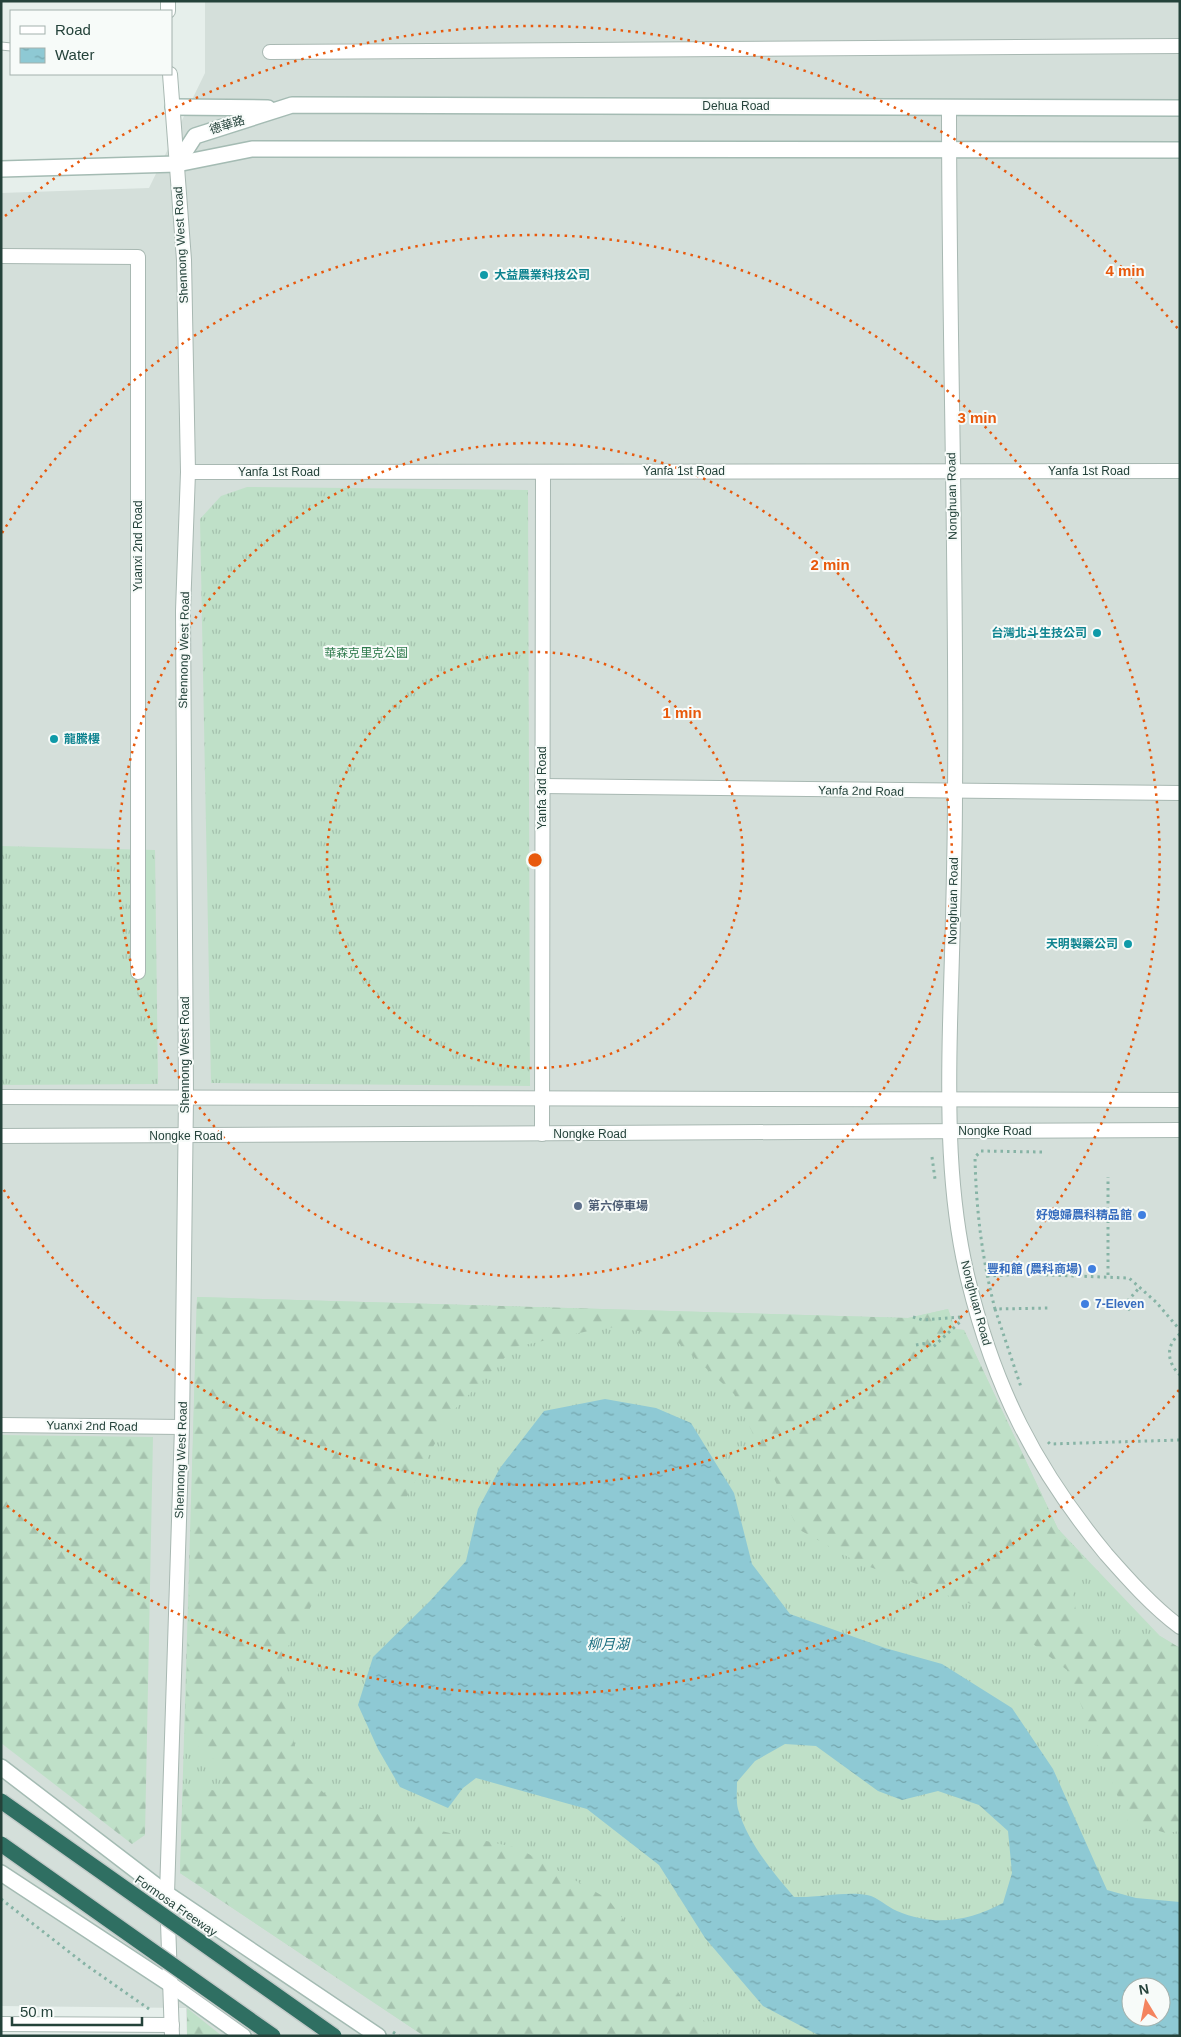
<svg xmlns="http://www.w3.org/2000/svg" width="1181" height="2037" viewBox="0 0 1181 2037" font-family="Arial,'Noto Sans TC',sans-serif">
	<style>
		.built { fill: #d4dfda; fill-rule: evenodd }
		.grass { fill: url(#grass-tufts); fill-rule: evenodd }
		.forest { fill: url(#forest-firs) }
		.water { fill: url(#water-ripples); fill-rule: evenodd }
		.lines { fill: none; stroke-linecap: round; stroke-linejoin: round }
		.lane-casing { stroke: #a8b8b2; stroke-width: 9 }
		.street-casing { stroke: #a8b8b2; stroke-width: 16 }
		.secondary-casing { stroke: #a4bbb3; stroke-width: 18 }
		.path { stroke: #86b3a5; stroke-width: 3; stroke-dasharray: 2.5 4; stroke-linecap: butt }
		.lane { stroke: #fff; stroke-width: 7 }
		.street { stroke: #fff; stroke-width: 14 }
		.secondary { stroke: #fff; stroke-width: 15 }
		.highway-bridge-casing { stroke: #c2cac8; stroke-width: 18; stroke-linecap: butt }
		.highway-bridge { stroke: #2f6f62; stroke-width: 15 }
		.ring { fill: none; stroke: #e8590c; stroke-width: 2.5; stroke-dasharray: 2.5 5 }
		.culture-dot { fill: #0f9aa8; stroke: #f7fbf9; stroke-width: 2 }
		.service-dot { fill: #5c6f8a; stroke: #f7fbf9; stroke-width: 2 }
		.shop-dot { fill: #3f7fe0; stroke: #f7fbf9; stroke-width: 2 }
		.labels { text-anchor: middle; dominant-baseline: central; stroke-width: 4; stroke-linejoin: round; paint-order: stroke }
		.street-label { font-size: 12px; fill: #24423a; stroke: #f7fbf9 }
		.culture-label { font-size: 12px; font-weight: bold; fill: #0d838f; stroke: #f7fbf9; text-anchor: start }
		.park-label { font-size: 12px; fill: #2d7a4b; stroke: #f7fbf9 }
		.service-label { font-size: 12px; font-weight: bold; fill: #4e5e75; stroke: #f7fbf9; text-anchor: start }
		.shop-label { font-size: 12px; font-weight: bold; fill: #366cbe; stroke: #f7fbf9; text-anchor: end }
		.water-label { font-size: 14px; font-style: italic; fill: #1c6f80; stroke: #f7fbf9 }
		.centre { fill: #e8590c; stroke: #f7fbf9; stroke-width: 2.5 }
		.ring-label { font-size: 15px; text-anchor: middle; font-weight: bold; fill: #e8590c; stroke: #f7fbf9; stroke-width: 4; stroke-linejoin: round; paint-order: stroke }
	</style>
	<defs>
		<pattern id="grass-tufts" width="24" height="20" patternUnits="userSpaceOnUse" patternTransform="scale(1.25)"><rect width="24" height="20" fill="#bfe0c8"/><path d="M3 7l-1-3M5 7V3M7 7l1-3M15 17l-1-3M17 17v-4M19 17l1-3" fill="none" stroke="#a4c1ad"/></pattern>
		<pattern id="forest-firs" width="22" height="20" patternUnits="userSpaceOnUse" patternTransform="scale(1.25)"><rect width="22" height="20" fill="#bfe0c8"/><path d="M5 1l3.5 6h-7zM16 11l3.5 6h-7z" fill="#a4c1ad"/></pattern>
		<pattern id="water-ripples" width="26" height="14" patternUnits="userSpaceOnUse" patternTransform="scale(1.25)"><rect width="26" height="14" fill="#8ec9d4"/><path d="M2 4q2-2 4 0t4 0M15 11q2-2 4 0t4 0" fill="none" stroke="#74a5ad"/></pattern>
	</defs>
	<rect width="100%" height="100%" fill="#e6efeb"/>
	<path class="built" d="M205,1H1180V2036H187L186,2008L1,2006V193L149,188L205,73ZM1131,1987H1161V2017H1131Z"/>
	<g class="grass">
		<polygon points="247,487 528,490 530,1086 211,1083 200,519 221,496"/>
		<polygon points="1,846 155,850 158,1084 1,1085"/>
		<path d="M197,1297L908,1318L948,1309L955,1329L964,1330L1058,1529L1160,1636L1180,1648V2036H424L180,1873ZM1131,1987H1161V2017H1131Z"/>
	</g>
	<g class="forest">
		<polygon points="197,1297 908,1318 948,1309 955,1329 964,1330 1058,1529 1085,1558 1071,1582 1076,1611 1101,1635 1160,1636 1180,1648 1180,1831 1166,1833 1128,1822 1067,1670 990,1611 859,1563 798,1529 734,1394 670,1335 607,1327 515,1347 451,1413 394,1521 325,1582 282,1657 295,1748 304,1774 325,1794 396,1821 518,1848 608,1899 689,2007 721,2036 424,2036 180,1873 183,1787 220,1791 222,1766 185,1736"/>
		<polygon points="1,1435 153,1437 145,1835 132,1844 1,1743"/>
		<polygon points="187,2008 222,2036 187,2036"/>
	</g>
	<path class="water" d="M605,1399L656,1408L691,1423L734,1493L752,1564L790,1614L885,1648L942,1664L1012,1708L1053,1769L1107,1890L1136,1898L1180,1902V2036H820L763,2006L705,1938L659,1865L587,1809L476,1778L463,1788L448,1808L400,1787L378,1749L358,1705L373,1657L430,1601L466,1561L478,1509L500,1468L544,1411ZM785,1744L816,1746L878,1791L902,1800L938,1791L979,1805L1008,1831L1012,1873L1003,1903C969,1921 935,1927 897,1911C887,1907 878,1897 867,1895C845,1891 819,1898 794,1897C772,1871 748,1843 738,1809C736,1801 737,1791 737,1782L755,1761ZM1131,1987H1161V2017H1131Z"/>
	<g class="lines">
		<defs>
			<polyline id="lane" points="1,46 11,47"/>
			<g id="street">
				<polyline points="168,11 168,1"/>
				<polyline points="270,52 1180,46"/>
				<polyline points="170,74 184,260 188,472 183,611 186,1097 182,1427 167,1894 172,2036"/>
				<path d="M949,107C949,336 957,565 955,793C955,870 952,948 950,1025C948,1109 948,1197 968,1279C994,1387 1035,1468 1106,1554C1128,1579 1153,1607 1180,1627"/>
				<polyline points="1,256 138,257 138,972"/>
				<polyline points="188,472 1180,471"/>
				<polyline points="542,786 1180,793"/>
				<polyline points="1,1097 1180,1100"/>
				<polyline points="542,1134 543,472"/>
				<polyline points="1,1136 1180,1130"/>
				<polyline points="1,1425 182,1427"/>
				<polyline points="1,2024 172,2025"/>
			</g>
			<g id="secondary">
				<polyline points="173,107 268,108"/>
				<polyline points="177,164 195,136 292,105 1180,108"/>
				<polyline points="1,169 177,164 252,149 1180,150"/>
				<polyline points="1,1767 167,1894 378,2036"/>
				<polyline points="1,1873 170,1984 243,2036"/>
			</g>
		</defs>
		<use href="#lane" class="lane-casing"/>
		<use href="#street" class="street-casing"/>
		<use href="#secondary" class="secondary-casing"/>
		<g class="path">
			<path d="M1042,1152L981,1151L975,1157C976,1209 982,1259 995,1309L1048,1308"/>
			<polyline points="932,1157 935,1179"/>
			<polyline points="1079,1214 1138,1215"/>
			<polyline points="1108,1275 1108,1177"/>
			<polyline points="987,1276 1024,1274 1129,1278 1156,1302 1180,1330"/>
			<polyline points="995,1309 1021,1387"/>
			<polyline points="1130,1310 1124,1305 1140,1287"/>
			<polyline points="913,1317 923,1320 960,1317 959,1314"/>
			<path d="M1180,1334C1165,1345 1167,1363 1180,1375"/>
			<polyline points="916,1345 927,1343 933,1347 961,1321 960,1317"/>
			<polyline points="1048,1442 1050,1444 1180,1440"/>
			<polyline points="1,1899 86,1965 149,2009"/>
			<polyline points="393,2032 399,2036"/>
		</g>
		<use href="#lane" class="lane"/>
		<use href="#street" class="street"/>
		<use href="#secondary" class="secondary"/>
		<defs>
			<g id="highway-bridge">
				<polyline points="1,1801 334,2036"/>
				<polyline points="1,1844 273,2036"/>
			</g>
		</defs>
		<use href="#highway-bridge" class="highway-bridge-casing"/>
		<use href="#highway-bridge" class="highway-bridge"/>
	</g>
	<g class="ring">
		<circle cx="535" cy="860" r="208"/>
		<circle cx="535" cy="860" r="417"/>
		<path d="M2 533A625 625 0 1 1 2 1187"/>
		<path d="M1179 1390A834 834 0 0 1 5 1504M5 216A834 834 0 0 1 1179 330"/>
	</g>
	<g class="culture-dot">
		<circle cx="484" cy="275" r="5"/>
		<circle cx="1097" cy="633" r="5"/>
		<circle cx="54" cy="739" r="5"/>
		<circle cx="1128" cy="944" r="5"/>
	</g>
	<circle class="service-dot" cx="578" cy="1206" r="5"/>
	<g class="shop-dot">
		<circle cx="1142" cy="1215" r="5"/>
		<circle cx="1092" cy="1269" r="5"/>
		<circle cx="1085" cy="1304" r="5"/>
	</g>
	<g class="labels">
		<g class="street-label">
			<text x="736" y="106">Dehua Road</text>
			<text transform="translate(227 125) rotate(-17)">德華路</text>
			<text transform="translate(181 245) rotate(-93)">Shennong West Road</text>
			<text x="684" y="471">Yanfa 1st Road</text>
			<text x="1089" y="471">Yanfa 1st Road</text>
			<text x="279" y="472">Yanfa 1st Road</text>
			<text transform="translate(952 496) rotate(-91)">Nonghuan Road</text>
			<text transform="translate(138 546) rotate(-90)">Yuanxi 2nd Road</text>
			<text transform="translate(184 650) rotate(-89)">Shennong West Road</text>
			<text transform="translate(542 788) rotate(-90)">Yanfa 3rd Road</text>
			<text transform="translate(861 791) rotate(1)">Yanfa 2nd Road</text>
			<text transform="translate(953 901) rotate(-89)">Nonghuan Road</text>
			<text transform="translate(185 1055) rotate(-90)">Shennong West Road</text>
			<text x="995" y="1131">Nongke Road</text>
			<text x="590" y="1134">Nongke Road</text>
			<text x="186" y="1136">Nongke Road</text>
			<text transform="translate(976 1303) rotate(75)">Nonghuan Road</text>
			<text transform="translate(92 1426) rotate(1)">Yuanxi 2nd Road</text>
			<text transform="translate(181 1460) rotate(-88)">Shennong West Road</text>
			<text transform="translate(176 1906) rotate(35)">Formosa Freeway</text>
		</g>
		<g class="culture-label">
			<text x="494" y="275">大益農業科技公司</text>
			<text x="1087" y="633" text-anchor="end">台灣北斗生技公司</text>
			<text x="64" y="739">龍騰樓</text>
			<text x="1118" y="944" text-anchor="end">天明製藥公司</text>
		</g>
		<g class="park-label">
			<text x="366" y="653">華森克里克公園</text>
		</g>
		<g class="service-label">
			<text x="588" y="1206">第六停車場</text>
		</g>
		<g class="shop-label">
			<text x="1132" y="1215">好媳婦農科精品館</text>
			<text x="1082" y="1269">豐和館 (農科商場)</text>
			<text x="1095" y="1304" text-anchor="start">7-Eleven</text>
		</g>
		<g class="water-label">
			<text x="608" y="1644">柳月湖</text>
		</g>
	</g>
	<circle cx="535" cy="860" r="8" class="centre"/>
	<g class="ring-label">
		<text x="1125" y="276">4 min</text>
		<text x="977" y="423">3 min</text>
		<text x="830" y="570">2 min</text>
		<text x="682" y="718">1 min</text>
	</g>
	<rect width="1181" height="2037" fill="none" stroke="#24423a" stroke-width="5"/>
	<rect x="10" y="10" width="162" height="65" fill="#f7fbf9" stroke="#a3b1ad"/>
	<rect x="20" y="26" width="25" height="8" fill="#ffffff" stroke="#a3b1ad"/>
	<text x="55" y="35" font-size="15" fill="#24423a">Road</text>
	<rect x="20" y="48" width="25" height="15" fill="url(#water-ripples)" stroke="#a3b1ad"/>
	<text x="55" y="60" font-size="15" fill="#24423a">Water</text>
	<g transform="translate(1146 2002) rotate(350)"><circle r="24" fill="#f7fbf9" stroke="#a3b1ad"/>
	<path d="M0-4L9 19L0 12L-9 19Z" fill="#f4845f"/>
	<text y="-8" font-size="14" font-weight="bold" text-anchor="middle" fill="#24423a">N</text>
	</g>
	<path d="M12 2017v8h130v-8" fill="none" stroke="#24423a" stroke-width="2.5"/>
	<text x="20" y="2017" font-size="15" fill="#24423a" stroke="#f7fbf9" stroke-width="4" paint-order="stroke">50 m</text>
</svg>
